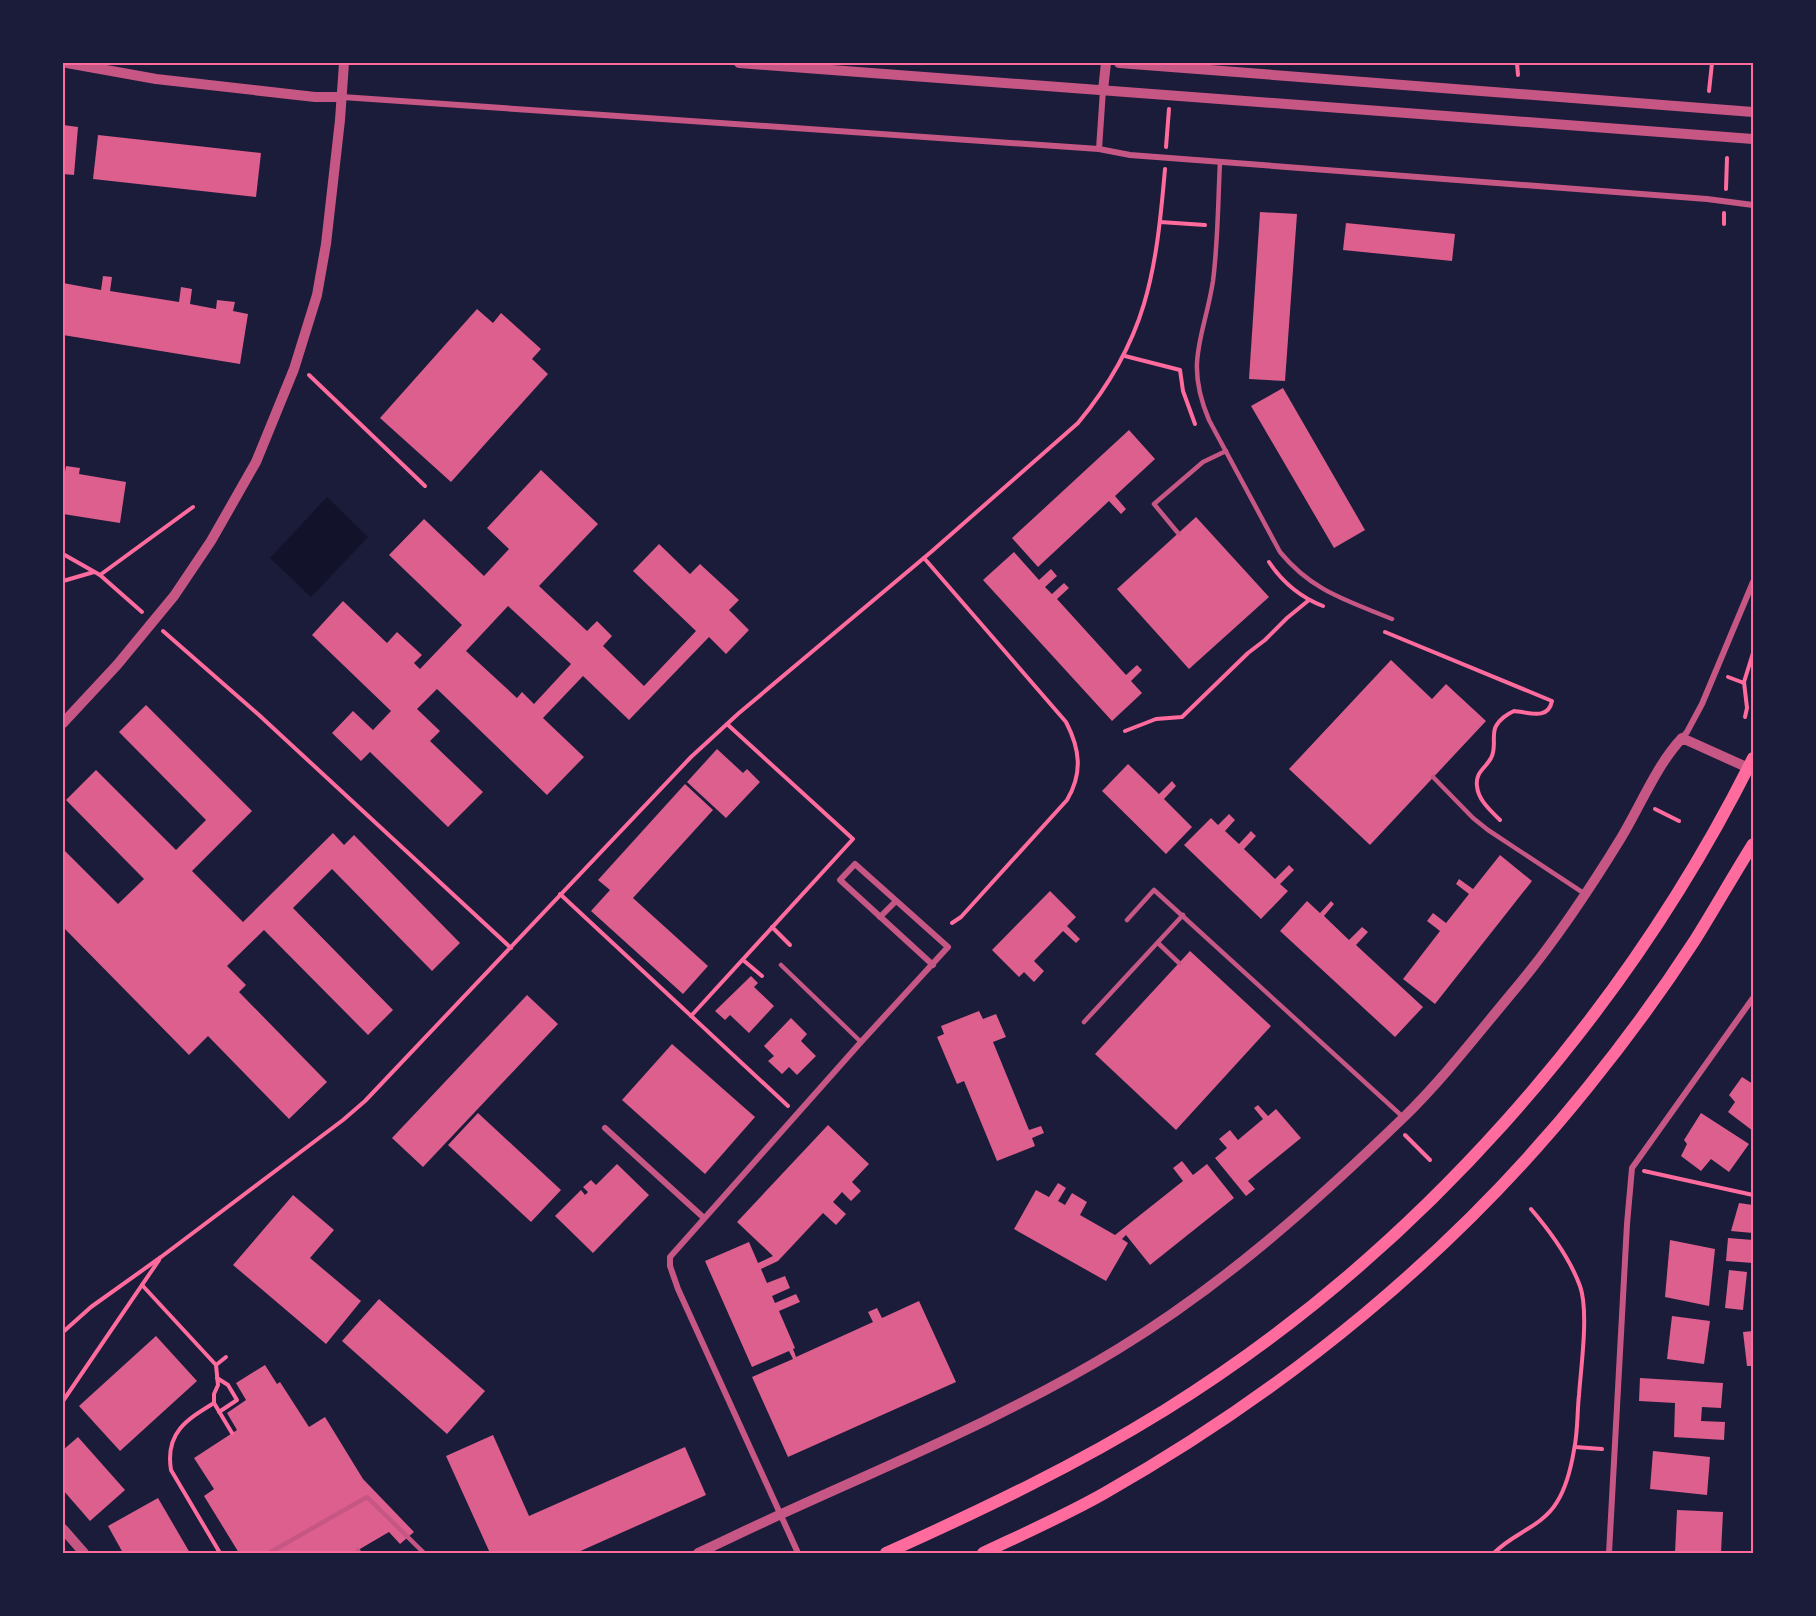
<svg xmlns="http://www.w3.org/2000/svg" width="1816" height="1616" viewBox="0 0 1816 1616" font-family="'Asap Condensed',sans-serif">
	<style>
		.water { fill: #12122b }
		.building { fill: #dd5f8e; fill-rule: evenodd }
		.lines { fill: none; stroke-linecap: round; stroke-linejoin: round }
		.path { stroke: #ff6b9d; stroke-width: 4 }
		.service { stroke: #c65784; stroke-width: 4.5 }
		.minor { stroke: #c65784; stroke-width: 6 }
		.tertiary { stroke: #c65784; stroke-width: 10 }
		.secondary { stroke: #ff6b9d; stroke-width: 12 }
		.neatline { fill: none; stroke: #ff6b9d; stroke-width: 2 }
	</style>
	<rect width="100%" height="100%" fill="#1b1b3a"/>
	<polygon class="water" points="327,497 368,537 311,597 270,558"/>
	<g class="building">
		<polygon points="63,125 78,127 74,175 63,174"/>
		<polygon points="98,135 261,153 256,197 93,179"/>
		<polygon points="1260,212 1297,214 1285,381 1249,379"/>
		<polygon points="1346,223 1455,234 1452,261 1343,250"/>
		<polygon points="103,276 112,277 110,291 179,302 181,287 192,289 190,304 216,309 217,300 235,302 233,311 248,314 240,364 63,335 63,283 101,290"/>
		<polygon points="477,309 493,323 501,313 541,349 532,359 548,374 451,482 380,418"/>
		<polygon points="1283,388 1365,530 1334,548 1251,406"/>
		<polygon points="1129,430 1155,459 1115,496 1126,509 1121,514 1109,501 1038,567 1012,538"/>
		<polygon points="66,466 80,468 79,474 126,482 120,523 63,514 63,472 65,472"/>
		<path d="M541,470L598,524L539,586L587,631L597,621L612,636L603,646L644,686L696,631L633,571L659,544L690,574L700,564L739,600L729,610L749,630L726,654L709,637L629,720L583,676L543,718L584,757L547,795L437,689L417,709L440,731L430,741L483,792L448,827L370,752L361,761L332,733L353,711L373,730L391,711L312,635L343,601L387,643L397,632L422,655L414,663L420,669L462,625L389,555L424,519L484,576L509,549L487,528ZM508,606L571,664L534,704L522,692L517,698L466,651Z"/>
		<polygon points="1196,517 1269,597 1189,669 1117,589"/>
		<polygon points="1014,552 1039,580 1051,569 1057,576 1045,587 1052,594 1064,583 1069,588 1057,599 1126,675 1137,665 1142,670 1131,681 1142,693 1112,721 983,580"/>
		<polygon points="1391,660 1432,699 1446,684 1486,721 1370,845 1289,769"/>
		<polygon points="146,705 252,811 192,871 243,922 333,833 344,845 354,835 460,943 432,971 332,869 293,908 393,1010 368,1035 264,930 227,966 246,985 239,992 327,1082 289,1119 208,1036 189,1055 63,927 63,849 118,904 144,879 66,800 96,770 176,850 206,820 119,732"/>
		<polygon points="717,749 743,773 747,769 760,782 726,818 687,782"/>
		<polygon points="1128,764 1159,794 1172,781 1176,786 1164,799 1192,827 1166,854 1102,791"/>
		<polygon points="685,784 713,810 633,898 708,966 683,994 591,911 610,890 598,880"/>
		<polygon points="1229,814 1235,820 1225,831 1239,844 1251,831 1256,836 1244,849 1275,879 1289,865 1294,870 1280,884 1288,891 1261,919 1184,845 1211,818 1218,825"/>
		<polygon points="1500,855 1532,881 1435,1004 1403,979 1440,931 1427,921 1433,913 1446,923 1469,894 1456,884 1459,879 1473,889"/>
		<polygon points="1050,891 1076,917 1067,926 1080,939 1076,943 1063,931 1034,961 1044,971 1034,982 1024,972 1019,977 992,950"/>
		<polygon points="1307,901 1320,913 1331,901 1334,904 1324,916 1349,940 1362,927 1368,932 1356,945 1423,1007 1395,1037 1280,931"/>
		<polygon points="1190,951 1271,1026 1176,1130 1095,1054"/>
		<polygon points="751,976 758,983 754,987 774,1006 749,1033 730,1015 725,1020 715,1011"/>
		<polygon points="527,995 558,1024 423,1167 392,1138"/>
		<polygon points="979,1011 983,1019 996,1014 1006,1037 993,1042 1029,1130 1041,1126 1044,1133 1032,1138 1035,1146 997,1161 964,1081 957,1084 937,1037 944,1034 941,1026"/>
		<polygon points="791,1018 807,1034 801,1041 816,1056 797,1075 789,1067 782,1074 768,1061 774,1056 764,1046"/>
		<polygon points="672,1044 755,1117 705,1174 622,1100"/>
		<polygon points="1742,1077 1753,1084 1753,1131 1728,1112 1735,1102 1729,1095"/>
		<polygon points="1258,1105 1268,1116 1276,1109 1301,1138 1248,1181 1255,1189 1246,1196 1215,1158 1227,1148 1219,1139 1230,1130 1238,1140 1263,1119 1254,1108"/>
		<polygon points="478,1113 561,1190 531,1222 448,1145"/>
		<polygon points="1701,1113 1749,1144 1729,1172 1711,1159 1701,1171 1681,1156 1687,1144 1684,1140"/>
		<polygon points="828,1125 869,1164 852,1182 861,1191 851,1201 842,1192 833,1202 846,1214 836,1225 823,1213 778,1261 761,1269 767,1283 785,1276 790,1288 772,1296 775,1303 796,1294 800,1302 779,1311 795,1348 793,1349 795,1354 796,1357 873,1322 868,1312 877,1308 882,1318 919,1301 956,1382 788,1457 752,1377 793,1359 789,1351 752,1367 705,1261 749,1242 758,1263 773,1256 737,1222"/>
		<polygon points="1182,1161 1193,1175 1207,1164 1234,1198 1150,1265 1126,1235 1122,1239 1128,1243 1106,1281 1014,1229 1036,1190 1049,1197 1058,1183 1066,1188 1058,1201 1065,1205 1072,1193 1087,1202 1080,1215 1115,1235 1183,1181 1173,1168"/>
		<polygon points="617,1164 649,1195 593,1253 555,1216 581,1190 585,1195 588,1192 583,1187 591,1180 596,1185"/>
		<polygon points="293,1195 334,1230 310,1258 361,1301 326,1344 233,1265"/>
		<polygon points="1739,1203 1753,1205 1753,1233 1731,1231"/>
		<polygon points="1728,1238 1753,1240 1753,1263 1726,1261"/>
		<polygon points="1670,1240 1715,1249 1709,1306 1665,1297"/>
		<polygon points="1729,1270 1747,1272 1743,1310 1725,1308"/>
		<polygon points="379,1299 485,1391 447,1434 342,1341"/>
		<polygon points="1672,1316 1710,1321 1704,1364 1667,1359"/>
		<polygon points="1753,1331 1753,1366 1747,1366 1743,1332"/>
		<polygon points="156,1336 197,1381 120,1451 79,1406"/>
		<polygon points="265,1365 277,1384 280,1382 309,1427 325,1417 363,1479 414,1532 400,1544 389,1532 353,1553 239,1553 204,1496 214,1489 194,1458 237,1430 227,1413 246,1400 236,1383"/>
		<polygon points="1640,1378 1723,1383 1721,1408 1702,1407 1701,1421 1725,1422 1724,1440 1674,1437 1675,1403 1639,1401"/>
		<polygon points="493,1435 529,1516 685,1447 706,1495 576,1553 490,1553 446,1456"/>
		<polygon points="78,1437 125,1490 90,1521 63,1490 63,1450"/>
		<polygon points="1653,1451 1710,1457 1707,1495 1650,1489"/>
		<polygon points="158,1498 190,1553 123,1553 108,1526"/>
		<polygon points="1677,1510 1723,1512 1721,1553 1675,1553"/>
	</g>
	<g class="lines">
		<g class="path">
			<polyline points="1517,63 1518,75"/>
			<polyline points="1709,91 1712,63"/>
			<polyline points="1166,147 1169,109"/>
			<polyline points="1726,189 1727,158"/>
			<polyline points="1160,222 1205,225"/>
			<polyline points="1724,224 1724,213"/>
			<polyline points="1125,356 1180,370 1183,391 1195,424"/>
			<polyline points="309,375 425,486"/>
			<polyline points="63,554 100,575 142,612"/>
			<path d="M924,558L1066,722C1080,749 1083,773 1067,800L961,917L952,923"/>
			<path d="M1269,562C1283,583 1300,597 1323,606"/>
			<polyline points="100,575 193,507"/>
			<polyline points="63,581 94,572"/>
			<polyline points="163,631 259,715 511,948"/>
			<path d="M1385,632L1552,701C1548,721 1528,712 1514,711C1507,714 1499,720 1496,726C1491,735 1497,748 1491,758C1486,768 1475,772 1477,786C1478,800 1491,811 1500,820"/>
			<polyline points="1728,677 1744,683"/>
			<polyline points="1745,717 1747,708 1744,682 1753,653"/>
			<polyline points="1125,731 1156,719 1182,717 1248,653 1265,640 1287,618 1309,600"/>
			<polyline points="1655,809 1679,821"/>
			<polyline points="560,894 788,1106"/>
			<polyline points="772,927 790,945"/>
			<polyline points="743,960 762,976"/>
			<polyline points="691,1016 853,839 727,724"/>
			<polyline points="1405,1135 1430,1160"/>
			<polyline points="1644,1171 1753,1195"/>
			<polyline points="142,1285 216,1365 218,1385 214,1394 214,1403 232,1433"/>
			<path d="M63,1332L91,1307L161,1257L343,1120L365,1101L691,757L739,713L931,552L1078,423C1147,340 1156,273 1165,169"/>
			<polyline points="216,1365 226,1357"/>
			<polyline points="217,1378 228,1385 237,1400 219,1412"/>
			<polyline points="63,1401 159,1260"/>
			<path d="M214,1403C186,1420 165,1433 171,1470L220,1553"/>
			<polyline points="1575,1447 1602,1449"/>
			<path d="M1494,1553C1513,1533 1542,1527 1557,1502C1567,1486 1571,1468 1574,1450C1578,1432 1577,1413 1579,1395C1581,1367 1589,1311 1580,1286C1570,1259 1549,1230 1531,1209"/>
		</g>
		<g class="service">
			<path d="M1220,162C1218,202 1218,242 1213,281C1204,338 1184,361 1209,420L1280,552C1312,591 1346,600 1392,619"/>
			<polyline points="1178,533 1154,504 1203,462 1226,451"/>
			<polyline points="1433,777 1473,818 1488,830 1585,894"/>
			<polyline points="1127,920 1154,890 1403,1117"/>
			<polyline points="1158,943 1179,963"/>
			<polyline points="781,965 861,1042"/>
			<polyline points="1084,1022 1183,915"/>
			<polyline points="358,1550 359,1553"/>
			<polyline points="269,1553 367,1497 424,1553"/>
		</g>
		<g class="minor">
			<polyline points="342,97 1099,149 1130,155 1707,199 1753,205"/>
			<polyline points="1099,149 1103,90"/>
			<polyline points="1682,738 1687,732 1702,704 1753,582"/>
			<polyline points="880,917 896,901"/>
			<polyline points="605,1128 704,1218"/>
			<polyline points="798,1553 678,1289 670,1266 670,1257 861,1042 948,947 855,864 840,880 933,965"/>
			<polyline points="1609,1553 1627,1224 1632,1168 1753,998"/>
		</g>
		<g class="tertiary">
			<polyline points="67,63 156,79 315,97 342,97"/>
			<polyline points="739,63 1753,139"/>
			<polyline points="1119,63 1753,112"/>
			<polyline points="1103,90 1106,63"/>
			<polyline points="63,723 117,665 174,596 211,541 256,462 294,369 317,295 326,244 340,120 344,63"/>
			<polyline points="63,1529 84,1553"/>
			<path d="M698,1553C720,1543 742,1532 764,1522C883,1467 1005,1418 1118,1349C1223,1285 1315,1203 1403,1118C1442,1080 1476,1036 1511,994C1552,946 1588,892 1621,838C1641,805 1656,766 1682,738L1753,770"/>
		</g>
		<g class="secondary">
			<path d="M886,1553C982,1510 1076,1465 1165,1410C1413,1256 1623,1019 1753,758"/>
			<path d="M983,1553C1023,1534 1064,1516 1103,1494C1287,1390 1455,1253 1588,1087C1626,1040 1662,991 1695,940C1715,908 1733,876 1753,844"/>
		</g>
	</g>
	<rect width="1816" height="1616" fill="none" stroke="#1b1b3a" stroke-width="129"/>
	<rect x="64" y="64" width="1688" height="1488" class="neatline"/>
</svg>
